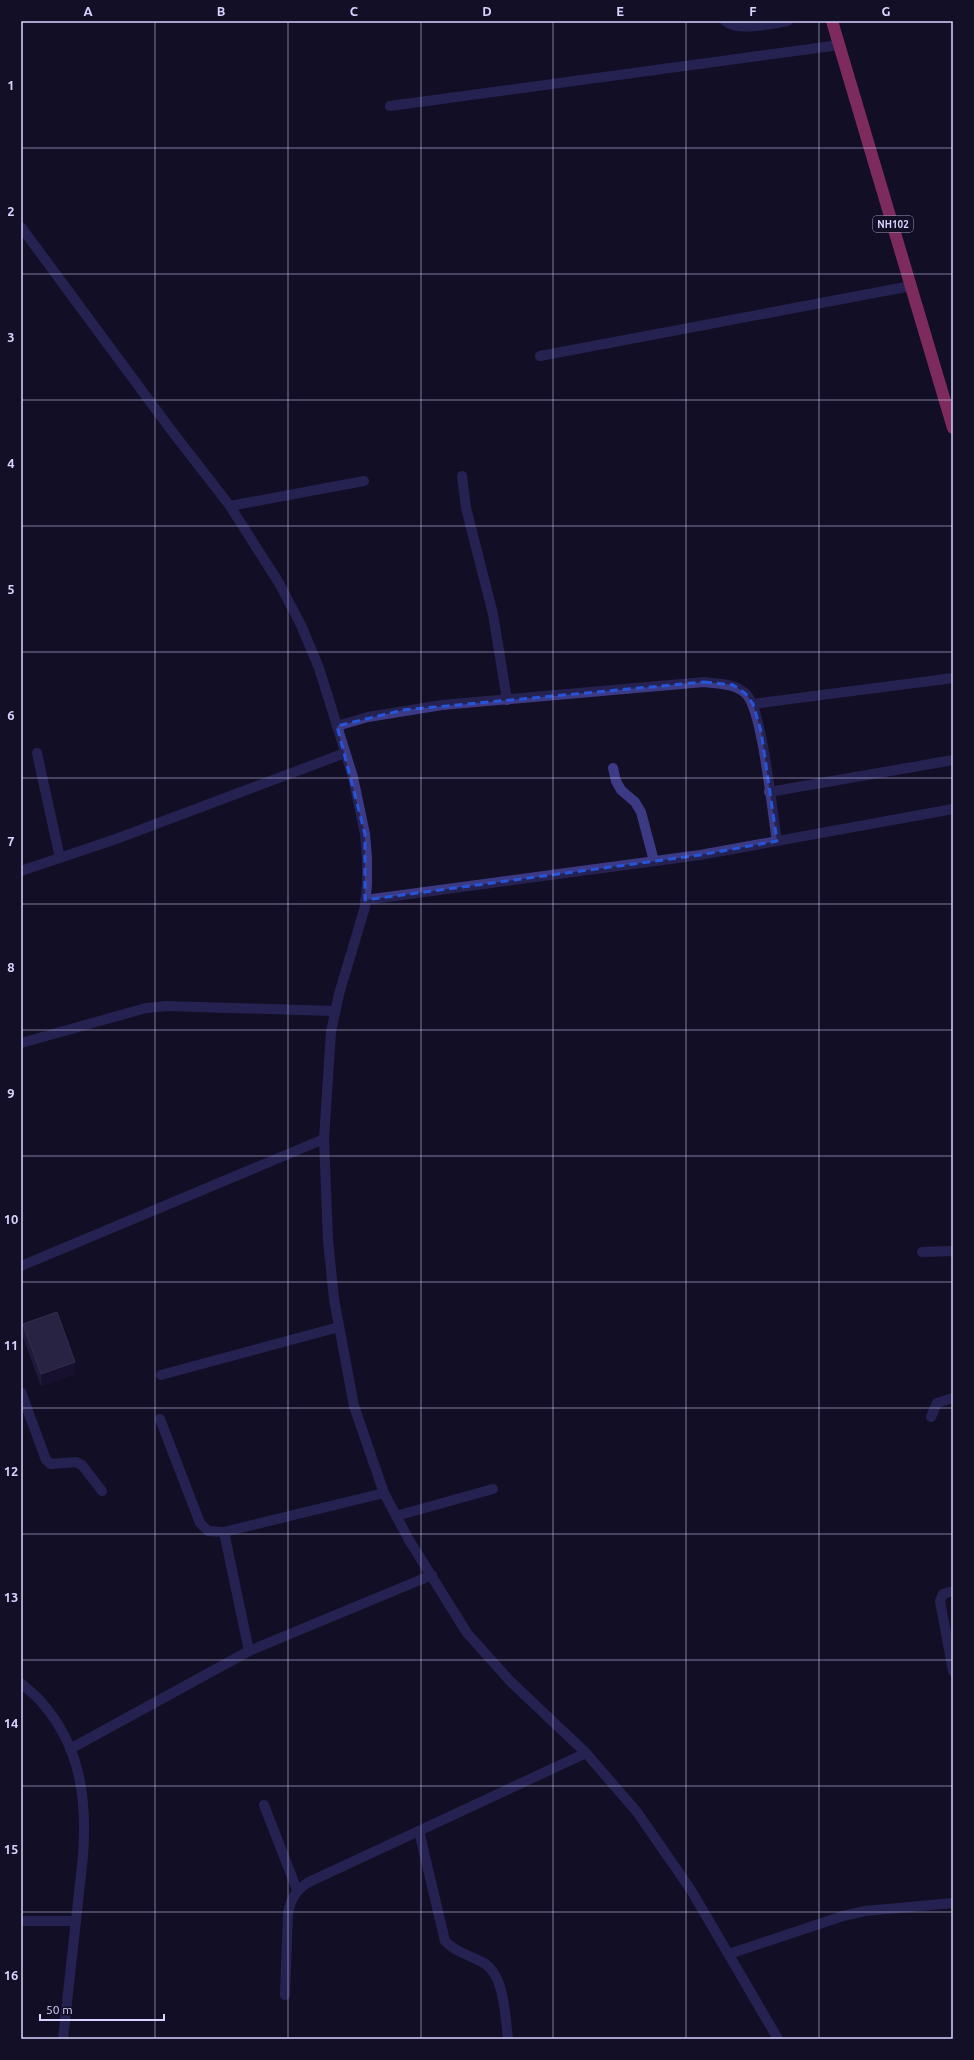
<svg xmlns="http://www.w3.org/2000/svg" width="974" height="2060" viewBox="0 0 974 2060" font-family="Ubuntu,sans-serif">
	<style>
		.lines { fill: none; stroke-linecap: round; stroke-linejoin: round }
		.minor { stroke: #3d3a85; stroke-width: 10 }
		.highway { stroke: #ff4fa3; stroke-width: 12 }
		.wall { fill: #312854 }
		.shaded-wall { fill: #1d163a }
		.building { fill: #433a66; stroke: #5a527e }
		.marked { fill: none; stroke: #2655da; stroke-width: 3; stroke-dasharray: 8 5; stroke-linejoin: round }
		.grid { fill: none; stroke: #d9d4ff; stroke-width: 1; stroke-opacity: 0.55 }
		.labels { text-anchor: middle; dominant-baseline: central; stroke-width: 4; stroke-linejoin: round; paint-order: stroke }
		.shield { fill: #130f26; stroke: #9e99be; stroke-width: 1 }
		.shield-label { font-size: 10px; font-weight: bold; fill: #d9d4ff }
		.neatline { fill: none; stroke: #d9d4ff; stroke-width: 1.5 }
		.grid-label { font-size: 13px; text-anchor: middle; font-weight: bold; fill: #d9d4ff }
	</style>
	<rect width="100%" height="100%" fill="#130f26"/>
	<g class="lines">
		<g class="minor">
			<path d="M725,21C738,32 771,24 788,21"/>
			<polyline points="390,106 839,45"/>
			<polyline points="21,227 171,430 230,506 279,583 301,625 319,668 353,777 365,834 367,858 367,884 365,907 339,994 331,1032 324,1139 328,1240 334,1299 354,1406 384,1493 409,1540 467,1633 510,1681 586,1753 637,1812 691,1890 778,2039"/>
			<polyline points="540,356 911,286"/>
			<polyline points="462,476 466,508 493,614 507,700"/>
			<polyline points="230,506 364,481"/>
			<polyline points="753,704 953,678"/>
			<path d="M337,726L368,717L442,705L704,682C719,684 736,683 747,695C763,714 772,812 777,841"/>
			<polyline points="37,753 60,858"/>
			<polyline points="613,768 616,781 621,790 635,802 641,812 654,861"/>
			<polyline points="769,792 953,760"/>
			<polyline points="21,871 116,839 345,753"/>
			<polyline points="365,900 700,855 953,809"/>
			<polyline points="21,1043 146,1008 167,1006 334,1011"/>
			<polyline points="922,1252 953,1251"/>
			<polyline points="21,1266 324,1139"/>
			<polyline points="161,1375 339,1327"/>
			<polyline points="21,1392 46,1460 51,1464 76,1462 82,1465 102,1491"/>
			<polyline points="931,1417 937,1403 953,1398"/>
			<polyline points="160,1419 200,1523 208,1531 224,1532"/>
			<polyline points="396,1516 493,1489"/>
			<polyline points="953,1591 943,1594 940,1601 953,1671"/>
			<polyline points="249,1651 224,1532 384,1493"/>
			<path d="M21,1683C28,1690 37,1696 43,1704C81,1748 87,1800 83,1856L63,2039"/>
			<polyline points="70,1749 249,1651 432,1575"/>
			<polyline points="264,1805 297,1890"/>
			<path d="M419,1831L445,1941C455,1952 469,1955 482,1962C505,1973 505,2017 508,2039"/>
			<polyline points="21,1921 76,1921"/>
			<polyline points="729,1954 843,1916 865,1911 953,1903"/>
			<path d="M285,1995L288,1913C291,1898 296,1890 309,1882L586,1753"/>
		</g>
		<polyline class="highway" points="832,21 953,428"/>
	</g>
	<polygon class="wall" points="23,1324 75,1374 41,1386 23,1337"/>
	<polygon class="shaded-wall" points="75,1362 75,1374 41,1386 41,1374"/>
	<polygon class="building" points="57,1312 75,1362 41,1374 23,1324"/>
	<path d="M0 0H974V2060H0ZM704,682L733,685L746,694L753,704L761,731L777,841L700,855L365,900V834L337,726L403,710Z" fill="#130f26" fill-opacity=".55" fill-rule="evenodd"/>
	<path class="marked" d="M704,682L733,685L746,694L753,704L761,731L777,841L700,855L365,900V834L337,726L403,710Z"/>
	<path class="grid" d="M155,21V2039M288,21V2039M421,21V2039M553,21V2039M686,21V2039M819,21V2039M21,148H953M21,274H953M21,400H953M21,526H953M21,652H953M21,778H953M21,904H953M21,1030H953M21,1156H953M21,1282H953M21,1408H953M21,1534H953M21,1660H953M21,1786H953M21,1912H953"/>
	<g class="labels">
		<rect class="shield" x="873" y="216" width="40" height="16" rx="3"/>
		<g class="shield-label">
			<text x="893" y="224">NH102</text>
		</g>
	</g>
	<rect width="974" height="2060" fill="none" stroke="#130f26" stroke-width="44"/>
	<path d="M40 2014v6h124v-6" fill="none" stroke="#d9d4ff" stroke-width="2"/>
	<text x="46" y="2014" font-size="12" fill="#d9d4ff" stroke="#130f26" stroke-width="3" paint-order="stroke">50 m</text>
	<rect x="22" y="22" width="930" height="2016" class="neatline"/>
	<g class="grid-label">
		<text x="88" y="16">A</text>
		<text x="221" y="16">B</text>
		<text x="354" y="16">C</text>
		<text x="487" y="16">D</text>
		<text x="620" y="16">E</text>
		<text x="753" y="16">F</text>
		<text x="886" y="16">G</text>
		<text x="11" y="90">1</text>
		<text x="11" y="216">2</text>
		<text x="11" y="342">3</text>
		<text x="11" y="468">4</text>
		<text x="11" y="594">5</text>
		<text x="11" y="720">6</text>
		<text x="11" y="846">7</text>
		<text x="11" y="972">8</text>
		<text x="11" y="1098">9</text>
		<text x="11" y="1224">10</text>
		<text x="11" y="1350">11</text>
		<text x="11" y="1476">12</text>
		<text x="11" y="1602">13</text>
		<text x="11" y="1728">14</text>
		<text x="11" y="1854">15</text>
		<text x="11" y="1980">16</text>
	</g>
</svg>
